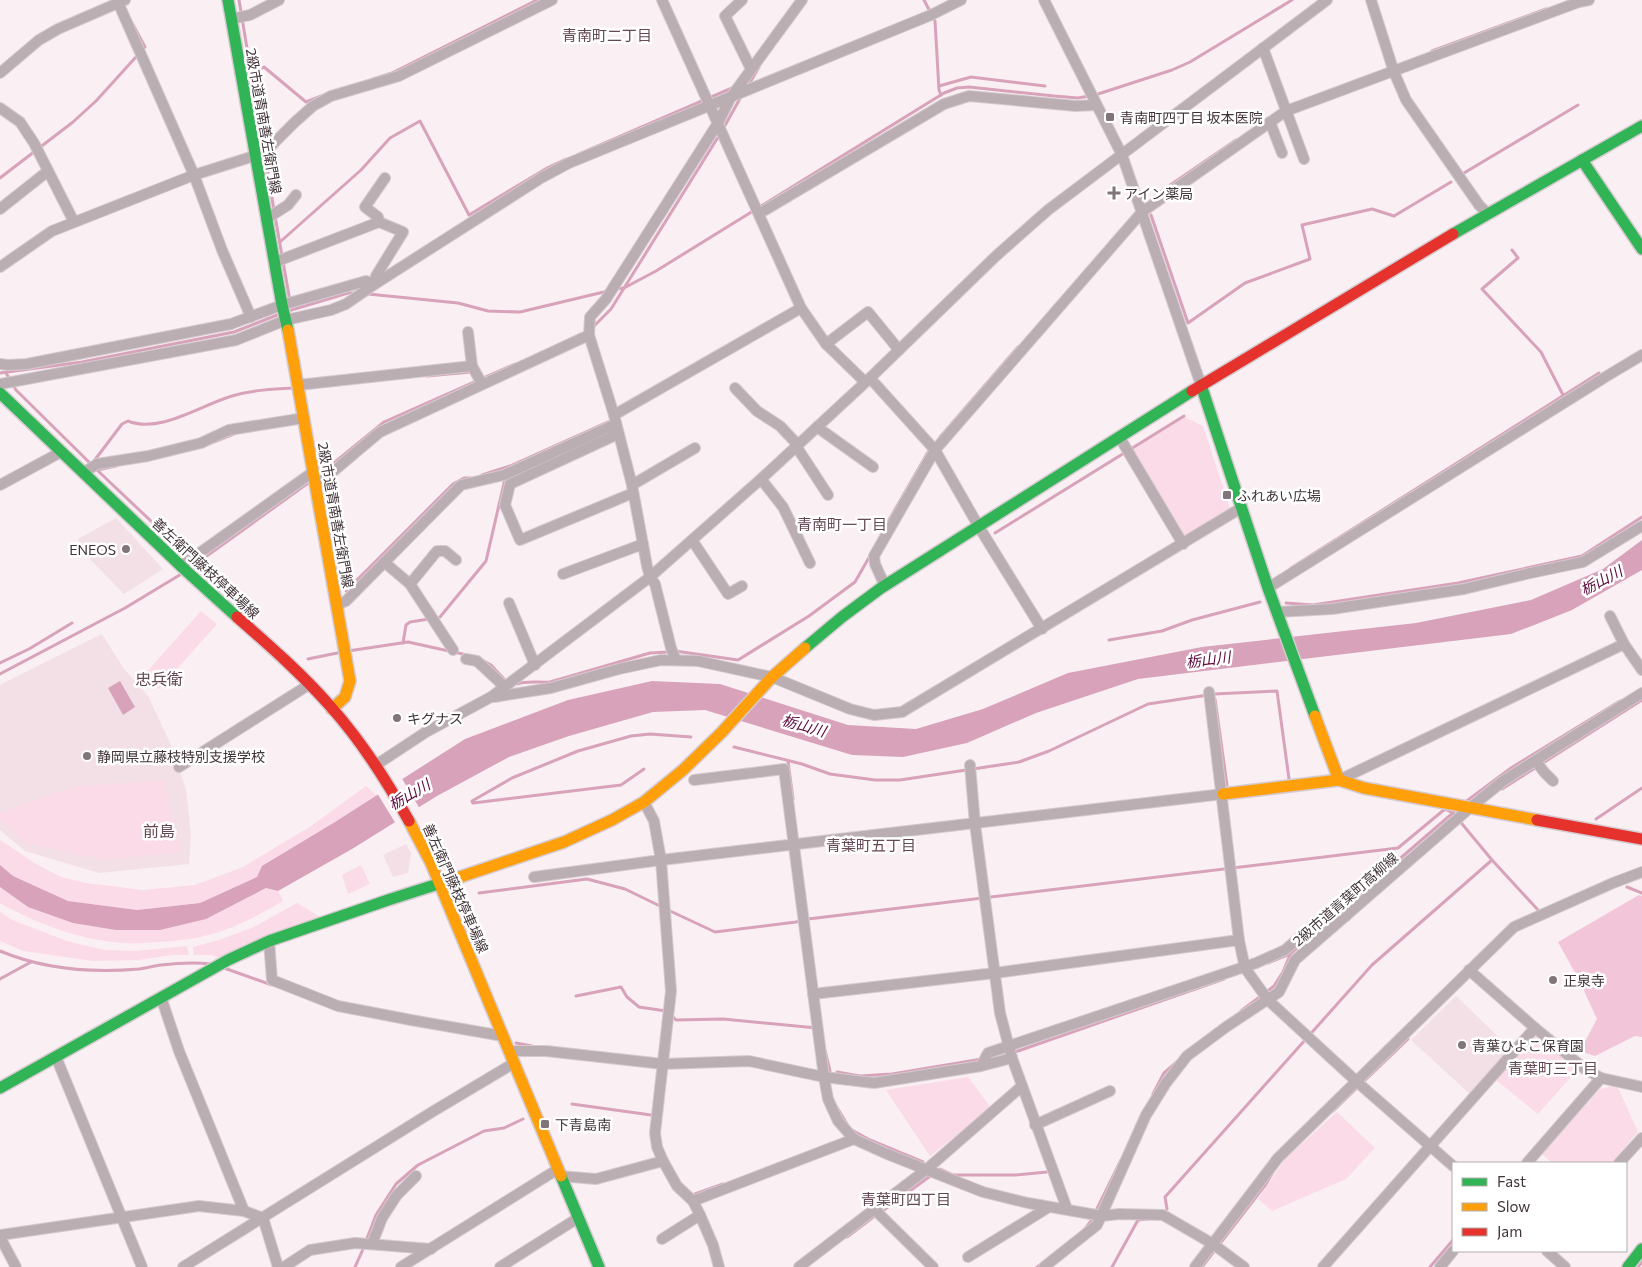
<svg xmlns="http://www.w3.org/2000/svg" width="1642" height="1267" viewBox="0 0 1642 1267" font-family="Commissioner,'Noto Sans JP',sans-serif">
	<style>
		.built { fill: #f3e0e7 }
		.green { fill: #fbdbe7 }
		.forest { fill: #f3c5d8 }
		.water { fill: #d8a3ba }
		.pier { fill: #faeff3 }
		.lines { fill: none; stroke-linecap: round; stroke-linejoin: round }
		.stream { stroke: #d8a3ba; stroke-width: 3 }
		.street-casing { stroke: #d4cacf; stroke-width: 12 }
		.fast-casing { stroke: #d4cacf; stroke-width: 14 }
		.slow-casing { stroke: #d4cacf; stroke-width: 14 }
		.jam-casing { stroke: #d4cacf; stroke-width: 14 }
		.street { stroke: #baaeb3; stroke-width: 10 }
		.fast { stroke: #30b455; stroke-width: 11 }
		.slow { stroke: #ff9f0a; stroke-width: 11 }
		.jam { stroke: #e5322d; stroke-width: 11 }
		.poi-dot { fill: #82757a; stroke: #fff; stroke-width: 2 }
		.labels { text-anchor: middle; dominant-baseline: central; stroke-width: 5; stroke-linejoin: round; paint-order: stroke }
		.poi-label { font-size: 14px; fill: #413439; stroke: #fff; text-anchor: start }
		.street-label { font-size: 14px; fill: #413439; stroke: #fff }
		.neighbourhood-label { font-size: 15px; fill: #654854; stroke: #fff }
		.water-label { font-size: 15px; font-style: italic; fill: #5e0739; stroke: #fff }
		.quarter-label { font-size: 16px; fill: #654854; stroke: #fff }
	</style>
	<rect width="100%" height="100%" fill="#faeff3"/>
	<g class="built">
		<polygon points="116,518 163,569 124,594 88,557 78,539"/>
		<polygon points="102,634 124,669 148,696 171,745 186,789 191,835 189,864 99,873 25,851 0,830 0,685"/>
		<polygon points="406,844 411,853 408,873 393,877 383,855"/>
		<polygon points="1456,996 1512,1050 1471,1095 1411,1040"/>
	</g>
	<g class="green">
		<polygon points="1184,417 1203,426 1230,509 1181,539 1130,450"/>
		<polygon points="201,611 217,624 159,689 144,675"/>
		<polygon points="163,780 180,852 105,860 26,843 0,820 0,813 73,787"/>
		<polygon points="366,786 377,796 335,822 257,877 200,903 137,910 68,901 13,876 0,865 0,840 36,864 61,877 86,883 143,890 195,885 243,867 311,826"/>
		<polygon points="361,865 370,884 348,894 342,875"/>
		<path d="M0,887L28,907L206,919L266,888L278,891L283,901C264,912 246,922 225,930C203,938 180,941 157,942C146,943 134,944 123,943C79,940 38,924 0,903Z"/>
		<polygon points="297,903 320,917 245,944 220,958 211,955 194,955 193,947 219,940 254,927"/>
		<polygon points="0,912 12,920 67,941 104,950 136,951 187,946 189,955 172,955 139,960 93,961 23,951 0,941"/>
		<polygon points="1538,1034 1579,1068 1538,1114 1496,1080"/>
		<polygon points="968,1077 991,1108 930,1156 886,1090"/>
		<polygon points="1617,1085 1638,1132 1611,1163 1552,1163 1542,1154 1600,1089"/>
		<polygon points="1337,1112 1375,1148 1346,1179 1272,1211 1258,1199 1285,1159"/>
	</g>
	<polygon class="forest" points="1639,895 1642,896 1642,1037 1635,1036 1595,1056 1580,1051 1597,1019 1578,978 1558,942"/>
	<g class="water">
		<polygon points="1642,540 1642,570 1572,610 1511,634 1138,679 1036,713 967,743 903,757 852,755 705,710 653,712 569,736 509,757 437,796 352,849 278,891 266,888 206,919 160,930 116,930 73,923 28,907 0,887 0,865 13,876 68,901 137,910 200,903 257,877 262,866 335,822 465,739 568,700 652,681 720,684 848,725 916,729 983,709 1068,673 1202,647 1416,623 1531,600 1603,569"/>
		<polygon points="120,681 135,707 123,715 108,688"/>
	</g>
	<polygon class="pier" points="401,777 420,809 396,824 377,793"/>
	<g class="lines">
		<g class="stream">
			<polyline points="239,0 274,210"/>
			<polyline points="924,0 935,21 939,90 941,95"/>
			<polyline points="1432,51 1546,9"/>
			<polyline points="252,74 264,67 306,102 324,95"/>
			<polyline points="373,79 392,73 537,0"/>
			<polyline points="939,86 971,77 1045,86"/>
			<polyline points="747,88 759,67"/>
			<polyline points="1095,95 1172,70 1190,62 1292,0"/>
			<polyline points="723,129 742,95"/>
			<polyline points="577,155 732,88 733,87"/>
			<polyline points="1464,173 1578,105"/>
			<polyline points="0,178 73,122 96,101 145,47 131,21"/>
			<polyline points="1153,198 1163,190 1236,140"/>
			<polyline points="1151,215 1188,323 1245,283 1310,259 1302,225 1372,209 1394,216 1451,182"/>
			<polyline points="275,216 290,301"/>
			<polyline points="280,242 361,170 390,138 420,121 469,215 547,168 566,159"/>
			<polyline points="1512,250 1518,258 1482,289 1541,352 1563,395"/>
			<polyline points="616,289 624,288 656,271 944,93 957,88 969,87 1054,96 1078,98 1089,96"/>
			<polyline points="368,294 458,303 488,311 520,312 608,291"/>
			<polyline points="288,311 348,293 357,293"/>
			<polyline points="593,327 611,309 720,134"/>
			<polyline points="0,373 82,362 234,332 280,314"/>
			<polyline points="6,373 16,390 97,470 116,466"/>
			<polyline points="427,376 471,372"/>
			<polyline points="940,437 1018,347"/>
			<polyline points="214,442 236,433"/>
			<path d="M94,461L122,424L128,421C160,434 201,405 232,396C252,390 273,389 294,388"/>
			<polyline points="97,470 190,558"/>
			<polyline points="482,475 510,466 610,421"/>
			<polyline points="318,476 384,422 515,364"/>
			<polyline points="889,520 931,447"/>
			<polyline points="995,533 1184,416"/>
			<polyline points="197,564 216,582"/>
			<polyline points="190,568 311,481"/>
			<polyline points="1291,568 1599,373"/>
			<polyline points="346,591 453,484 464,478 471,478"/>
			<polyline points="1286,603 1313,605 1458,583 1582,556 1642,517"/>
			<polyline points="440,617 486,561 505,479 508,478"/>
			<polyline points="1109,640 1162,631 1192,620 1260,602"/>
			<polyline points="403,643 406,625 410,622 429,619"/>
			<polyline points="348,651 408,642 467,655"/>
			<polyline points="675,651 738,660 809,616 855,582 871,554"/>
			<polyline points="308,659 342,652"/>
			<polyline points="482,660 491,665 504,679"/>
			<polyline points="0,663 29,649 72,623"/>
			<polyline points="0,674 125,608 183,573"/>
			<path d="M518,684C526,680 541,683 550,682L650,653L669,652"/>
			<polyline points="1214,694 1277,691 1289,779"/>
			<polyline points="1215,699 1227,785"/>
			<polyline points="734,747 802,764 830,774 875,780 900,780 1019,762 1049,751 1148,704 1208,695"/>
			<polyline points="788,761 793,799"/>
			<polyline points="644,769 621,785 473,803 472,801 512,778 578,751 631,736 650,734 691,737"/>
			<polyline points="1502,789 1642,700"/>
			<polyline points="1464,803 1511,768 1620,701"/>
			<polyline points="1596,819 1642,788"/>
			<polyline points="1627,887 1642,893"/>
			<polyline points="479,893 587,879 625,889 662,907"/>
			<polyline points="668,910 715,932 796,922 808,919 1398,848 1445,809 1453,813 1492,860 1538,910"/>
			<polyline points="1338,912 1454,812"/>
			<path d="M0,951C43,969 93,973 139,969C146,968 154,966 161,965C178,963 194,962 211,964"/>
			<polyline points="1268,963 1290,954 1331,918"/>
			<polyline points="224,968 272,985"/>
			<polyline points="0,979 31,962"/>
			<polyline points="576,996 621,987 627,997 639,1007 666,1011"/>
			<polyline points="1241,1011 1274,986 1283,972 1290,955"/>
			<polyline points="671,1015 676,1020 723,1019 817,1028"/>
			<polyline points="516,1043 532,1046"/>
			<polyline points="825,1050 830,1071"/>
			<polyline points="989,1058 1018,1051 1224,979"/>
			<polyline points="837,1072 860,1076 892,1074 982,1059"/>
			<polyline points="1153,1094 1164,1073 1178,1061"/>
			<polyline points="572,1104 651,1115"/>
			<polyline points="836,1106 850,1129 870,1140 923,1162"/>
			<polyline points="1333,1111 1408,1039"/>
			<polyline points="938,1171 940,1169 953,1175 1016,1175 1047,1172"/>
			<polyline points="695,1194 723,1184"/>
			<polyline points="1167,1209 1165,1197 1372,965 1492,860"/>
			<polyline points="881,1212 933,1174"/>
			<polyline points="1085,1229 1091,1221 1121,1160"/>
			<polyline points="847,1237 876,1215"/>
			<polyline points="366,1241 376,1215 396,1184 418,1165 484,1131 504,1128 523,1119"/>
			<polyline points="355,1267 364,1247"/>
			<polyline points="1037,1267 1043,1263"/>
			<polyline points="1112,1267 1138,1220 1148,1219"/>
			<polyline points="1202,1267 1266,1184 1273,1172"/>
			<polyline points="1430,1267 1453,1240"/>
			<polyline points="1638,1267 1642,1262"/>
		</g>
		<defs>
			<g id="street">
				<polyline points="117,0 194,175 222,250 251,317"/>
				<polyline points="662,0 801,308 826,344 865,382"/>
				<polyline points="742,0 725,16 751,69"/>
				<polyline points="1044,0 1122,155 1201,385"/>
				<polyline points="1371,0 1394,72 1406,100 1479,205 1487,213"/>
				<polyline points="231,19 250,15 279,0"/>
				<polyline points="1263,48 1304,159"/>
				<polyline points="0,73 39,40 58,29 125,0"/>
				<polyline points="0,108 20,122 34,143 74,222"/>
				<polyline points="1270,122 1282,153"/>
				<polyline points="0,209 48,171"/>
				<polyline points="760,213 944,104 969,96 1076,106 1096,105"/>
				<polyline points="266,219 288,205 296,195"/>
				<polyline points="275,262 379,222 378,217 365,207 385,178"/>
				<polyline points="0,267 52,231 194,175 254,156 268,149 295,122 313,106 331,96 399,76 552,0"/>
				<polyline points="468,332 472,366"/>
				<polyline points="826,344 868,312 899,350"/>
				<polyline points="0,364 8,365 27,364 231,324 282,305 366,281 375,284 376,276 403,232 379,222"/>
				<polyline points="870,378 935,450 979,527 1042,629"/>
				<polyline points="0,384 236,340 286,320 331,310 346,304 375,284 541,178 569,163 931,15 961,0"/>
				<polyline points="298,385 472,366 482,384"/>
				<polyline points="735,388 757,411 780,426 798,445"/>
				<polyline points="614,415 801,308"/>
				<polyline points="817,427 873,467"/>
				<polyline points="618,434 510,484 505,505 520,540 633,493"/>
				<polyline points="1120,438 1183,544"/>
				<polyline points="796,446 828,495"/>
				<polyline points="83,473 97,464 148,456 201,443 229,430 304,418"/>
				<polyline points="761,479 783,507 810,563"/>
				<polyline points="0,485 61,452"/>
				<polyline points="632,485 695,448"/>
				<polyline points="316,486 380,432 589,335"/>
				<polyline points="692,540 728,594 742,586"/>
				<polyline points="384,562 410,584 453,650"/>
				<polyline points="180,565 187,562 313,472"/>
				<polyline points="563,574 643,544"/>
				<polyline points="410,584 437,551 445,551 456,560"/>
				<polyline points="885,586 875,564 874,556 935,450 1142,212 1286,111 1579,2 1589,0"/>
				<polyline points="1268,588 1607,376 1642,355"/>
				<polyline points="509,603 535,665"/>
				<polyline points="337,605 346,601 461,485 504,475 616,424"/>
				<polyline points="1277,612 1332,609 1464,589 1526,574 1583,562 1642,526"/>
				<polyline points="1610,616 1624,644 1642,670"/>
				<polyline points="466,659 477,661 505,687"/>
				<polyline points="676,660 671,648 655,584 650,577 647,566 632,485 614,415 589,335 590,317 606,299 718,123 731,97 802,0"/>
				<polyline points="1209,692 1239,940 1245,968 1268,1000 1356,1081 1453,1166"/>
				<polyline points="494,697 551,688 619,669 661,660 698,661 772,677 850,709 874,715 902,712 1241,508"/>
				<polyline points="1536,761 1544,772 1553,781"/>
				<polyline points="376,765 426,732 491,697 650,577 761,479 870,378 996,256 1048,210 1327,0"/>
				<polyline points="970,765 975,824 1000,1013 1012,1058 1067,1209"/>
				<polyline points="179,767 310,684"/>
				<polyline points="694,780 784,769 824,1077 828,1099 838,1121 854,1139 887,1154 983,1192 1028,1203 1102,1216 1119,1214 1163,1215 1213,1244 1244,1267"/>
				<polyline points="1339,780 1624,644"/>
				<polyline points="644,802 654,821 661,860 671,991 655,1133 657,1147 663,1161 677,1186 693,1201 700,1215 713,1245 719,1267"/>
				<polyline points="534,877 661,860 1223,794"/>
				<polyline points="269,941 272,980 338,1006 411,1020 503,1036"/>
				<polyline points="1469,970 1535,1028 1585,1069 1601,1078 1642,1087"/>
				<polyline points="813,994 995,973 1239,940"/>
				<polyline points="161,997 179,1051 244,1211"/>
				<polyline points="510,1051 546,1051 663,1064 749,1061 824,1077 874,1083 981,1066 1012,1058"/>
				<polyline points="56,1057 142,1267"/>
				<polyline points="981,1066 988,1053 1256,963 1285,950 1325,915 1346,916"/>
				<polyline points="1035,1125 1110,1091"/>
				<polyline points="1527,1163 1601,1078"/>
				<polyline points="1619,1163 1642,1138"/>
				<polyline points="560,1176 596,1179 663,1161"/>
				<polyline points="693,1201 854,1139"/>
				<polyline points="874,1209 933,1267"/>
				<polyline points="0,1235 199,1206 244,1211 263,1218 278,1267"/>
				<polyline points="0,1237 16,1267"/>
				<polyline points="662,1239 700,1215"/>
				<polyline points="372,1244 382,1218 397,1195 416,1176"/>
				<polyline points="1547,1251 1565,1267"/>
				<polyline points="968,1257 1049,1207"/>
				<polyline points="183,1267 432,1112 514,1063"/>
				<polyline points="284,1267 310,1250 355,1243 431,1249"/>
				<polyline points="401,1267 558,1169"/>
				<polyline points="500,1267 578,1218"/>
				<polyline points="799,1267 927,1169 1022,1086"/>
				<polyline points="1044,1267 1097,1225 1146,1115 1166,1083 1187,1056 1226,1027 1279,992 1295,960 1471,807 1503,781 1642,693"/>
				<polyline points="1195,1267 1278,1158 1514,927 1613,883 1642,872"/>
				<polyline points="1323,1267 1535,1028"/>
				<polyline points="1440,1267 1453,1251"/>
			</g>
			<g id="fast">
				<polyline points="228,0 282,305 288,330"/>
				<polyline points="1582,160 1642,249"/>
				<polyline points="1453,234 1642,126"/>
				<polyline points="1201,385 1268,588 1315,716"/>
				<polyline points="0,393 183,568 237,617"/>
				<polyline points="805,648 842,617 881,588 1192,391"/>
				<polyline points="0,1088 228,960 269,941 388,900 460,877"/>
				<polyline points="561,1176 599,1267"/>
				<polyline points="1628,1267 1642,1249"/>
			</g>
			<g id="slow">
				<polyline points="288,330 350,681 345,697 332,709"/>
				<polyline points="1315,716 1339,780"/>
				<polyline points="1223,794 1339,780 1364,788 1537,820"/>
				<polyline points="409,821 431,863 561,1176"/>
				<polyline points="460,877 564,842 612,820 644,802 683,770 722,732 772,677 805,648"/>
			</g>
			<g id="jam">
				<polyline points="1192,391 1453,234"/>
				<path d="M237,617C270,646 303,675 331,707C362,742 387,781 409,821"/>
				<polyline points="1537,820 1642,839"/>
			</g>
		</defs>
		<use href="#street" class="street-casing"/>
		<use href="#fast" class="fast-casing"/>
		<use href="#slow" class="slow-casing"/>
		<use href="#jam" class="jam-casing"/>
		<use href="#street" class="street"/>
		<use href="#fast" class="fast"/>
		<use href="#slow" class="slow"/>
		<use href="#jam" class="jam"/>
	</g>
	<g class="poi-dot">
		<rect x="1105" y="112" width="10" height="10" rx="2.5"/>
		<path d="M1111.5 185.5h5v5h5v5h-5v5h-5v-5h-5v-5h5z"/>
		<rect x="1222" y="490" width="10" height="10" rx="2.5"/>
		<circle cx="126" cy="549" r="5"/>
		<circle cx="397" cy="718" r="5"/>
		<circle cx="87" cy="756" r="5"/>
		<circle cx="1553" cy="980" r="5"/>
		<circle cx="1462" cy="1045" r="5"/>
		<rect x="540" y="1119" width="10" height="10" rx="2.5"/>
	</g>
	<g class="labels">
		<g class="poi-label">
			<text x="1120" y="117">青南町四丁目 坂本医院</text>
			<text x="1124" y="193">アイン薬局</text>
			<text x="1237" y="495">ふれあい広場</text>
			<text x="116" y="549" text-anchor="end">ENEOS</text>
			<text x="407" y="718">キグナス</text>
			<text x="97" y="756">静岡県立藤枝特別支援学校</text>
			<text x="1563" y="980">正泉寺</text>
			<text x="1472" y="1045">青葉ひよこ保育園</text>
			<text x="555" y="1124">下青島南</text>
		</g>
		<g class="street-label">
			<text transform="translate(264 121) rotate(80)">2級市道青南善左衛門線</text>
			<text transform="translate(336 515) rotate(80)">2級市道青南善左衛門線</text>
			<text transform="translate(206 568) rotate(43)">善左衛門藤枝停車場線</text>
			<text transform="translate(456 888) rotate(66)">善左衛門藤枝停車場線</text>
			<text transform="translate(1345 899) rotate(-41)">2級市道青葉町高柳線</text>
		</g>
		<g class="neighbourhood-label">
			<text x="607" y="35">青南町二丁目</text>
			<text x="842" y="524">青南町一丁目</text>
			<text x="871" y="845">青葉町五丁目</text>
			<text x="1553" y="1068">青葉町三丁目</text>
			<text x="906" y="1199">青葉町四丁目</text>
		</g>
		<g class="water-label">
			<text transform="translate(1601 580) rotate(-28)">栃山川</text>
			<text transform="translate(1208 659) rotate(-7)">栃山川</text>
			<text transform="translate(804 725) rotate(16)">栃山川</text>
			<text transform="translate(409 794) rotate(-30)">栃山川</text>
		</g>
		<g class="quarter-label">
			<text x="159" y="678">忠兵衛</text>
			<text x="159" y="830">前島</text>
		</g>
	</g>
	<rect x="1452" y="1162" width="175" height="90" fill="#ffffff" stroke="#b3aeb0"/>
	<rect x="1462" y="1178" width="25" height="8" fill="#30b455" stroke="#b3aeb0"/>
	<text x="1497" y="1187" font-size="15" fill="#413439">Fast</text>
	<rect x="1462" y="1203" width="25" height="8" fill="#ff9f0a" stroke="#b3aeb0"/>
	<text x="1497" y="1212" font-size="15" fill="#413439">Slow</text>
	<rect x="1462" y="1228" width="25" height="8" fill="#e5322d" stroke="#b3aeb0"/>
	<text x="1497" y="1237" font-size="15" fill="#413439">Jam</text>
</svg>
